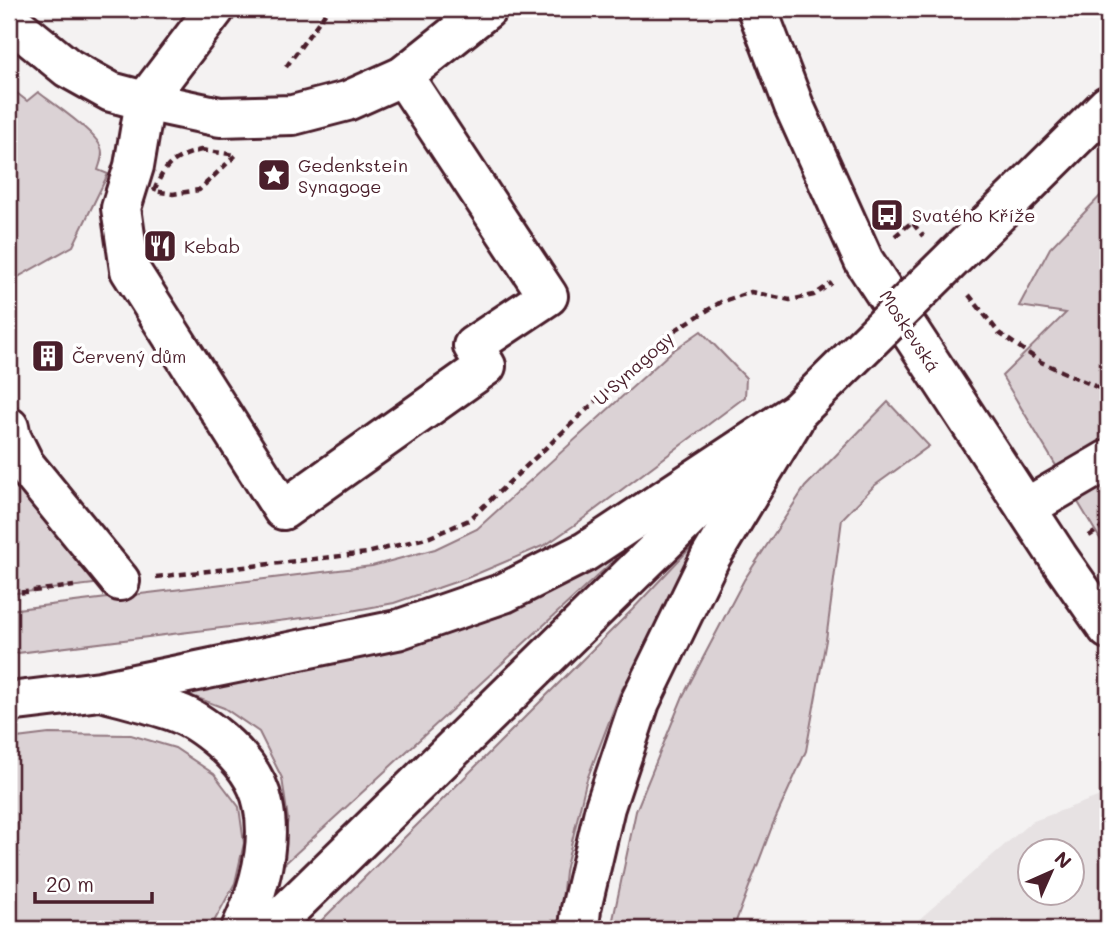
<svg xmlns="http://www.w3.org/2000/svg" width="1117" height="938" viewBox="0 0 1117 938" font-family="Mali,sans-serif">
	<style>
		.built { fill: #e7e2e3; fill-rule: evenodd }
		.green { fill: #dbd2d5; stroke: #927880; stroke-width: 2 }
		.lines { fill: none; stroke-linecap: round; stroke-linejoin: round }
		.minor-casing { stroke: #4a1f2b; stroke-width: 44 }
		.major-casing { stroke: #4a1f2b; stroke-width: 44 }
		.path { stroke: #4a1f2b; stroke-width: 4.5; stroke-dasharray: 7 5; stroke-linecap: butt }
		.minor { stroke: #fff; stroke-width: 38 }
		.major { stroke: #fff; stroke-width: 38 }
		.major-bridge-casing { stroke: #4a1f2b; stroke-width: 44; stroke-linecap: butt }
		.major-bridge { stroke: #fff; stroke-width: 38 }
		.labels { text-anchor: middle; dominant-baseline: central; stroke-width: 7; stroke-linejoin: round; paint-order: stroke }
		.poi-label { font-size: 18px; fill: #4a1f2b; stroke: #fff; text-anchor: start }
		.street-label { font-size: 18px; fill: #4a1f2b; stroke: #fff }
	</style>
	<rect width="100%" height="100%" fill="#f4f2f2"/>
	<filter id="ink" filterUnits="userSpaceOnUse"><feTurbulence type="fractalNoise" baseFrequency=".0143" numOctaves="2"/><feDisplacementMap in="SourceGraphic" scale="14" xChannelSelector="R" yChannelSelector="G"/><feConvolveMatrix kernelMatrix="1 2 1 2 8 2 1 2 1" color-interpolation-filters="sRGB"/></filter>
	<g filter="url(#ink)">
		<path class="built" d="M1108,793V929H908L1031,822ZM1030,850H1072V892H1030Z"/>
		<g class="green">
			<path d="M9,87L27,101L38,92C51,102 97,133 101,148C104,155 100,163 98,170L108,174L73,246L9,282Z"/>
			<polygon points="1108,188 1108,552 1002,376 1066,313 1019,306 1050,248"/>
			<polygon points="701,331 746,378 745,397 576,524 547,544 467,578 394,603 335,614 9,654 9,610 372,566 435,549 477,529 671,352"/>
			<polygon points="888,402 929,446 874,486 842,519 826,640 806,751 773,824 733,929 611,929 636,811 683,696 744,580 805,487"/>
			<polygon points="9,436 120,581 9,594"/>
			<polygon points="725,511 620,693 586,782 565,871 559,929 393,929 363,923 313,929 632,610"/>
			<polygon points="646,531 279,869 288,819 282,778 259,732 224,708 176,690 297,671 405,646 501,616"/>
			<polygon points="49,734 131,735 175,748 214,774 239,807 244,843 235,883 210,929 9,929 9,739"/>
		</g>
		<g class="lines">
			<defs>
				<g id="minor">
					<polyline points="215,9 145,101 134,166 121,208 130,270 283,510 486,366 473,346 548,296 403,76"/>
					<polyline points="757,9 794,106 864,261 1058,557 1108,629"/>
					<polyline points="9,20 68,68 111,92 145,101 220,117 293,115 347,101 403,76 487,9"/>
					<polyline points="9,427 11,437 25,465 120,581"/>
					<polyline points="1026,508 1108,460"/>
				</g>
				<g id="major">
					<polyline points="1011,201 1108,105"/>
					<path d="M105,692C129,699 155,704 178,713C192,718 207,729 219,739C238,755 258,778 263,804C272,845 258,892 241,929"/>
					<polyline points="9,702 100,691 397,630 504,593 585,552 798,411"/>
					<polyline points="269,929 734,474"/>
					<polyline points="579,929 581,909 605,807 640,702 710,558 794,419"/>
				</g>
			</defs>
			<use href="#minor" class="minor-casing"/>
			<use href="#major" class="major-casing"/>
			<g class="path">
				<polyline points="286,67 328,9"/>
				<path d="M201,150L236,155L199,190L173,194L154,191C165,164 173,158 201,150Z"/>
				<polyline points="895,236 912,222 923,236"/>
				<polyline points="969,295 999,333 1041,362 1108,392"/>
				<polyline points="1089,536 1108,523"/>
				<polyline points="156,577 367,553 430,537 469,520 664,337 721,302 751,292 790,300 814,295 832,283"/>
				<polyline points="9,594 74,586"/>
			</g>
			<use href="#minor" class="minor"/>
			<use href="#major" class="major"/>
			<defs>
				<polyline id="major-bridge" points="798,411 1011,201"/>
			</defs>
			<use href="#major-bridge" class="major-bridge-casing"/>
			<use href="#major-bridge" class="major-bridge"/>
		</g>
	</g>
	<defs>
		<symbol id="sight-square" viewBox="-11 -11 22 22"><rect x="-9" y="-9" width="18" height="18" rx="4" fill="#4a1f2b" stroke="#fff"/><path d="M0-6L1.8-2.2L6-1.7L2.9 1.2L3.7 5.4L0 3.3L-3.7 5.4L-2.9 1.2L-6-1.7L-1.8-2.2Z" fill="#fff"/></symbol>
		<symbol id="bus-square" viewBox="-11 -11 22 22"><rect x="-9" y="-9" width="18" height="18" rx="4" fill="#4a1f2b" stroke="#fff"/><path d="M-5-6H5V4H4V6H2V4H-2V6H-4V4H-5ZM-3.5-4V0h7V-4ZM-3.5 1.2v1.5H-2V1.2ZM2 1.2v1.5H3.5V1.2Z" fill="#fff"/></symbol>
		<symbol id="restaurant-square" viewBox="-11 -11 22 22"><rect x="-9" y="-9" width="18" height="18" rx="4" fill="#4a1f2b" stroke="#fff"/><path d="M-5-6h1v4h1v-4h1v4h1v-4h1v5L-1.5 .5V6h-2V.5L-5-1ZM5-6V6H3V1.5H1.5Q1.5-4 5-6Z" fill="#fff"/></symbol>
		<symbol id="building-square" viewBox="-11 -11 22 22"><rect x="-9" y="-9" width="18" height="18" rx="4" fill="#4a1f2b" stroke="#fff"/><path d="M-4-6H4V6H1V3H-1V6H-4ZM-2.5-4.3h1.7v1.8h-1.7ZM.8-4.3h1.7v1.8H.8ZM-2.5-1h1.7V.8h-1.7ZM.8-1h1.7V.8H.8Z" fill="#fff"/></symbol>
	</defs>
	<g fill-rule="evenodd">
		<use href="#sight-square" x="255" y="156" width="38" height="38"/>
		<use href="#bus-square" x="868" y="196" width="38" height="38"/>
		<use href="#restaurant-square" x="141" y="227" width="38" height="38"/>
		<use href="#building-square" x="29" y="337" width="38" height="38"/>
	</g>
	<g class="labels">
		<g class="poi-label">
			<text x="298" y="165">Gedenkstein<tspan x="298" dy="21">Synagoge</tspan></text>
			<text x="912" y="215">Svatého Kříže</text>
			<text x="184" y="246">Kebab</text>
			<text x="72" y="356">Červený dům</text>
		</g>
		<g class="street-label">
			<text transform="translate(910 331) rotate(57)">Moskevská</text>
			<text transform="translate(633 368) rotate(-42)">U Synagogy</text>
		</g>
	</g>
	<rect width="1117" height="938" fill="none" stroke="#fff" stroke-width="35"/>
	<rect x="18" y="18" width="1082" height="903" fill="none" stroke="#4a1f2b" stroke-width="2.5" filter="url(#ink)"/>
	<g transform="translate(1051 872) rotate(45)"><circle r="33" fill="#ffffff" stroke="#b7a5aa" stroke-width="2"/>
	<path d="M0-5L12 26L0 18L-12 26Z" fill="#4a1f2b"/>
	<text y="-10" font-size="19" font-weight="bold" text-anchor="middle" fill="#4a1f2b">N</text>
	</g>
	<path d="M35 892v10h117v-10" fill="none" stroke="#4a1f2b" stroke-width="3.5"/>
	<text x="46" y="892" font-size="21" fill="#4a1f2b" stroke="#ffffff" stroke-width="5" paint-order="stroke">20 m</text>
</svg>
